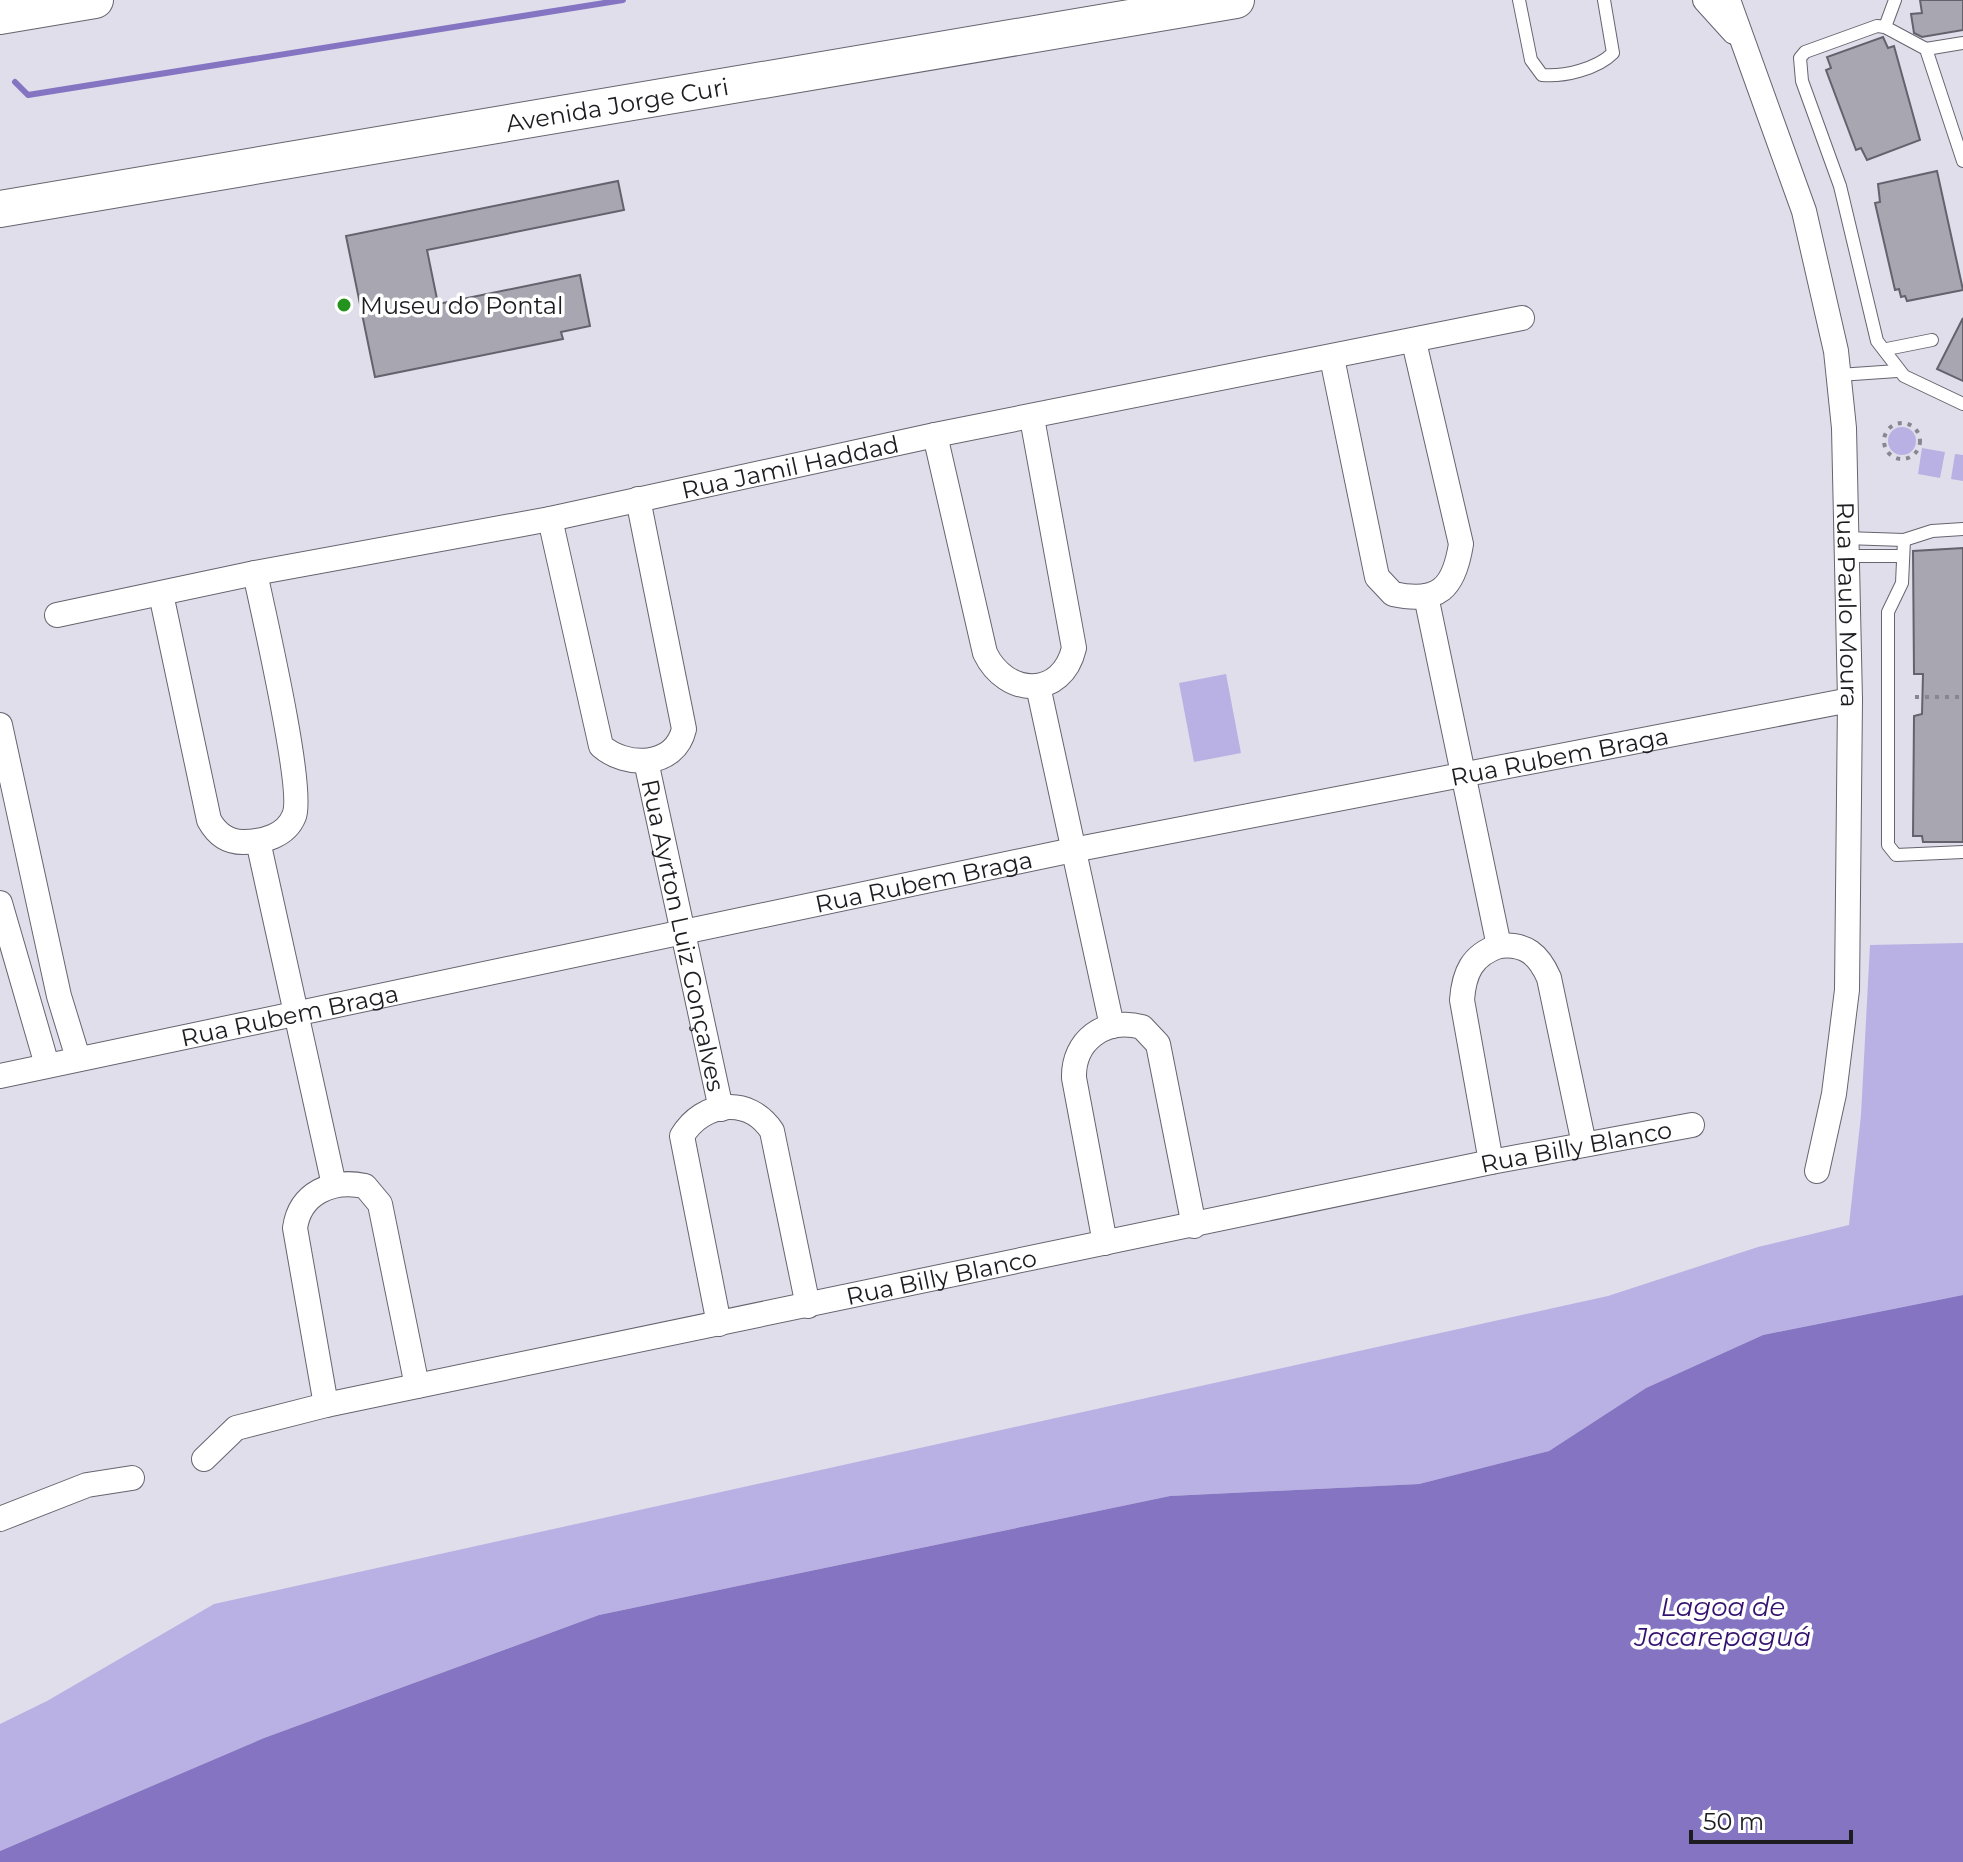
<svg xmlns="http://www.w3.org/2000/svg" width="1963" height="1862" viewBox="0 0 1963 1862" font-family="Montserrat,sans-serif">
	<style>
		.green { fill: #b9b1e3 }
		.water { fill: #8574c2 }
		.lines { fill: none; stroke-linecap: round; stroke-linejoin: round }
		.stream { stroke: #8574c2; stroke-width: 6 }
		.building { fill: #a7a6b1; stroke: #64636d; stroke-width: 2 }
		.lane-casing { stroke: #66646f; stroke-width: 14 }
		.street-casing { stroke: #66646f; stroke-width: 26 }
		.secondary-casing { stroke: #66646f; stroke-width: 38 }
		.path { stroke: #88868f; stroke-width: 4; stroke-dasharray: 4 6; stroke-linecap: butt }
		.lane { stroke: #fff; stroke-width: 12 }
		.street { stroke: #fff; stroke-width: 24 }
		.secondary { stroke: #fff; stroke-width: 36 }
		.poi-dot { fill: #24931e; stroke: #fff; stroke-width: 3 }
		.labels { text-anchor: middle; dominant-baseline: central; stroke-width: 7; stroke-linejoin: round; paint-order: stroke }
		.street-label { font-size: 24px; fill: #1d1c20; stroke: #fff }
		.poi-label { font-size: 24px; fill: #1d1c20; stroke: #fff; text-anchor: start }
		.water-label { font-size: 26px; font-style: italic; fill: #351270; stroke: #fff }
	</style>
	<rect width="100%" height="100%" fill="#e0deea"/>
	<g class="green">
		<circle cx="1902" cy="441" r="14"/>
		<polygon points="1922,448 1945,452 1940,478 1918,474"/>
		<polygon points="1955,454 1963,455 1963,481 1951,479"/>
		<polygon points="1226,674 1241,753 1194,762 1179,683"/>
		<polygon points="1963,943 1963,1295 1763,1335 1646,1388 1549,1451 1419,1484 1170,1496 599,1615 264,1738 0,1851 0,1724 47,1701 214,1604 1608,1296 1758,1247 1849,1225 1861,1115 1870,945"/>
	</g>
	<polygon class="water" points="1963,1295 1963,1862 0,1862 0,1851 264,1738 599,1615 1170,1496 1419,1484 1549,1451 1646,1388 1763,1335"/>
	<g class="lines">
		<polyline class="stream" points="15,82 28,95 623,0"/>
	</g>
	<g class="building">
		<polygon points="1920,0 1963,0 1963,30 1922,37 1914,33 1911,14 1922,13"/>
		<polygon points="1883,37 1888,48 1894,46 1920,140 1867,160 1861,148 1856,150 1826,70 1831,68 1827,57"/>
		<polygon points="1937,171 1963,290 1907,301 1905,296 1901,297 1899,289 1895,290 1875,203 1880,202 1878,184"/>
		<polygon points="618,181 624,210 427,250 438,304 580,275 590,326 561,332 563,339 375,377 346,236"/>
		<polygon points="1963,318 1963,381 1937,369"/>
		<polygon points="1963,548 1963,842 1923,842 1922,836 1913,836 1914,716 1922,714 1923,674 1914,674 1913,551"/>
	</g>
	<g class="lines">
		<defs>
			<g id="lane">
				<path d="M1519,0L1531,60L1542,75C1564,77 1597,69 1613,53L1604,0"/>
				<polyline points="1885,27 1895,0"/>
				<polyline points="1926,49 1963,43"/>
				<polyline points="1963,161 1926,49 1885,27 1877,26 1805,52 1800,58 1802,81 1840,186 1877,341 1904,376 1963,404"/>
				<polyline points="1887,349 1932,340"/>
				<polyline points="1839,375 1897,371"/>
				<polyline points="1845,538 1904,540 1932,531 1963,529"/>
				<polyline points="1904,540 1902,583 1888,612 1888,845 1896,855 1963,852"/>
				<polyline points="1846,556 1903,556"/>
			</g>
			<g id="street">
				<polyline points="1705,0 1734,32"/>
				<path id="s1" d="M1728,0L1804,211L1836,351L1844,428L1850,700L1847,990L1834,1094L1817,1171"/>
				<path d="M1332,358L1377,577L1393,594C1439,604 1454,588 1461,544L1414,342"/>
				<path d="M935,435L985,653C1006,697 1062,699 1074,648L1032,418"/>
				<path d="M550,519L601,746C626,768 675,768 684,729L638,499"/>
				<path d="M161,594L209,820C216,833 227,842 243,842C263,842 286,836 294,816C305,791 263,611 255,573"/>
				<polyline points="1426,596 1499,946"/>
				<path id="s2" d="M57,615L255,573L550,519L935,435L1522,318"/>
				<polyline points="1038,686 1112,1026"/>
				<polyline points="0,725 59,996 78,1058"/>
				<path id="s3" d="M646,761L721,1109"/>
				<polyline points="258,841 334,1185"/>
				<polyline points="0,903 47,1065"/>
				<path id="s4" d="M0,1076L1073,850L1850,700"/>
				<path d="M1491,1162L1462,1000C1464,973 1472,955 1499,946C1526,943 1539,955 1549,978L1584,1144"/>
				<path d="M1105,1243L1074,1078C1073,1041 1104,1017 1142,1027L1158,1044L1194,1226"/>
				<path d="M719,1324L682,1136C703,1101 749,1096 772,1131L808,1306"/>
				<path d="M326,1405L295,1228C300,1193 332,1179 365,1186L380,1204L417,1386"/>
				<path id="s5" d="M204,1459L236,1428L326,1405L1491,1162L1692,1125"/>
				<polyline points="0,1519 87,1485 132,1478"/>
			</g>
			<g id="secondary">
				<polyline points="0,16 95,0"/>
				<path id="s6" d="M0,209L1236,0"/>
			</g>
		</defs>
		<use href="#lane" class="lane-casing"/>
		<use href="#street" class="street-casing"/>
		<use href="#secondary" class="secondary-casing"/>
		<g class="path">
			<circle cx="1902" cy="441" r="18"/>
			<polyline points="1915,697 1963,697"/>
		</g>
		<use href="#lane" class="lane"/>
		<use href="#street" class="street"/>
		<use href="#secondary" class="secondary"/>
	</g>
	<circle class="poi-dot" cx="344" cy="305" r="8"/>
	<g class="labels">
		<g class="street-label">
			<text stroke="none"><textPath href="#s6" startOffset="626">Avenida Jorge Curi</textPath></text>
			<text stroke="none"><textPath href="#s2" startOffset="748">Rua Jamil Haddad</textPath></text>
			<text stroke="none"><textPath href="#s1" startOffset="622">Rua Paulo Moura</textPath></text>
			<text stroke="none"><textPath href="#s4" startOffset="1592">Rua Rubem Braga</textPath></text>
			<text stroke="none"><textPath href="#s4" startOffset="944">Rua Rubem Braga</textPath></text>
			<text stroke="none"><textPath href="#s3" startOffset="178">Rua Ayrton Luiz Gonçalves</textPath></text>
			<text stroke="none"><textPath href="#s4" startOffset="296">Rua Rubem Braga</textPath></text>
			<text stroke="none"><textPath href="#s5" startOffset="1414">Rua Billy Blanco</textPath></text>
			<text stroke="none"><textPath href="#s5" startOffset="766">Rua Billy Blanco</textPath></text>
		</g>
		<g class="poi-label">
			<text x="360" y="305">Museu do Pontal</text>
		</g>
		<g class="water-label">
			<text x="1723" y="1607">Lagoa de<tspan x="1723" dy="30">Jacarepaguá</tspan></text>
		</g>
	</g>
	<path d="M1691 1830v12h160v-12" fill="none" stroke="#1d1c20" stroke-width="4"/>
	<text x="1703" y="1830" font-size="24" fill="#1d1c20" stroke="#ffffff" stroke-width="6" paint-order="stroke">50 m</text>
</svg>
